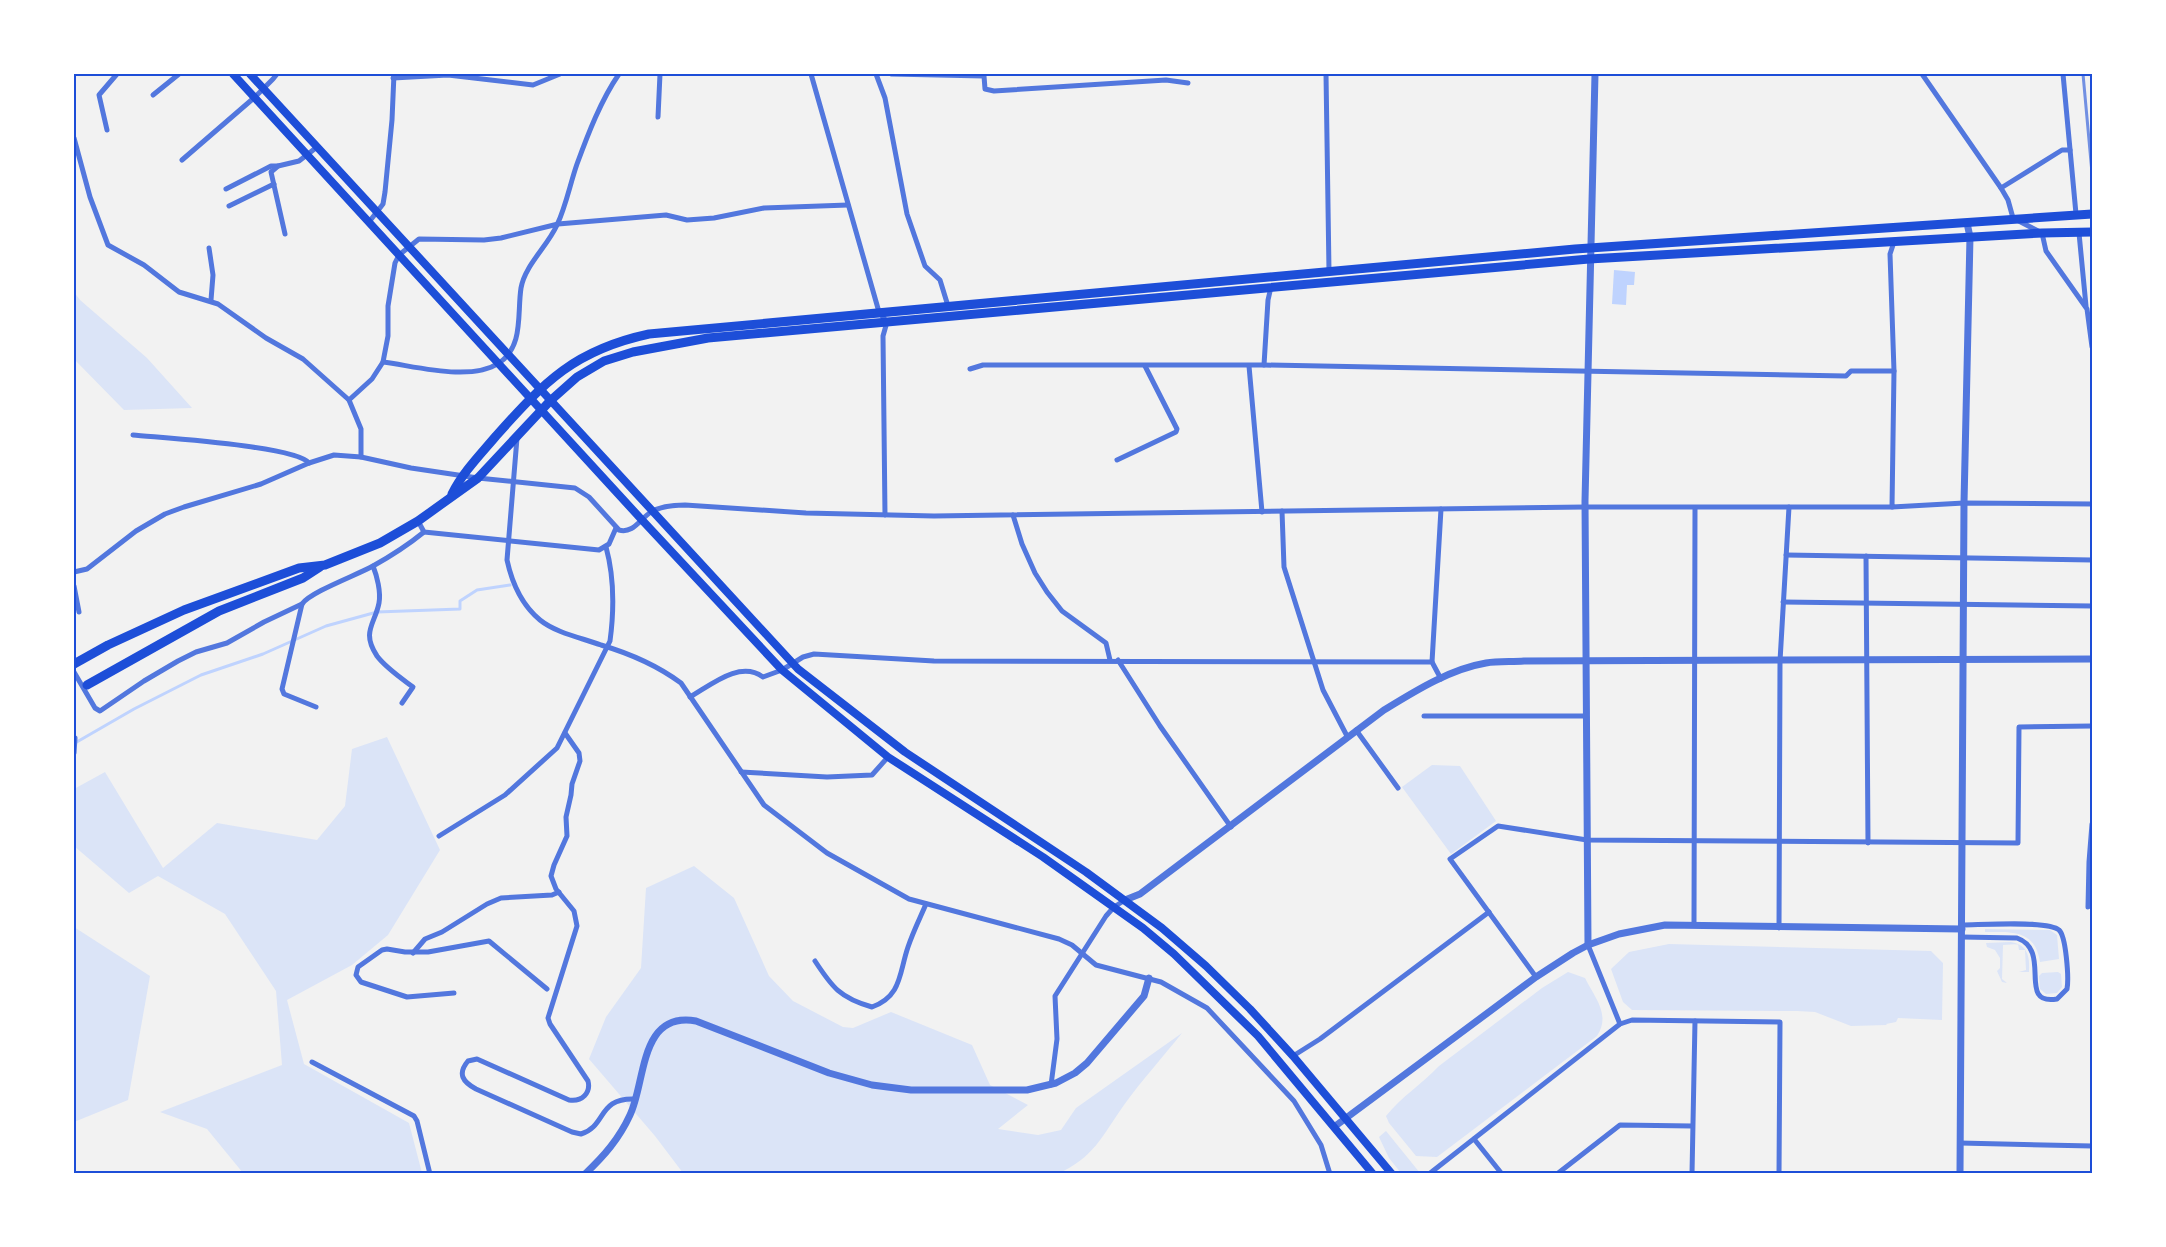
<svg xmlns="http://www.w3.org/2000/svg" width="2166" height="1247" viewBox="0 0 2166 1247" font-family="'Exo 2',sans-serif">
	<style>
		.green { fill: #dbe4f7 }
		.water { fill: #bfd3fe }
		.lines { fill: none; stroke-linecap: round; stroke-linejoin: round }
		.stream { stroke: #bfd3fe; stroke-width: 3 }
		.minor { stroke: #5277de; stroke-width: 5 }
		.tertiary { stroke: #5277de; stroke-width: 7 }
		.primary { stroke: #1d4ed8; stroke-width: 8 }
		.trunk { stroke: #1d4ed8; stroke-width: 9 }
		.rail { stroke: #7290e2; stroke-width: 3 }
		.neatline { fill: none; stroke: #1d4ed8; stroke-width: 2 }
	</style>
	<rect width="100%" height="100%" fill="#f2f2f2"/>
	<g class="green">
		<polygon points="74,292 80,300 147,358 192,408 124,410 74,359"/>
		<polygon points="387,737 440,850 388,935 352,965 287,1000 304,1064 409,1123 422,1173 243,1173 207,1129 160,1112 282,1065 276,991 225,914 158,876 129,893 74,846 74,789 105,772 163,868 217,823 317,840 345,806 352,749"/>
		<polygon points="1432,765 1460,766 1496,821 1451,854 1402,787"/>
		<path d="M694,866L734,898L769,976L793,1001L843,1027L853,1028L891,1012L972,1045L990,1085L1028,1105L998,1129L1038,1135L1061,1130L1076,1108L1182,1033C1163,1057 1142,1080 1124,1105C1102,1136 1094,1158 1057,1174L683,1173L655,1136L589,1059L606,1017L641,968L646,888Z"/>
		<polygon points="74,927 150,976 128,1100 74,1122"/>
		<path d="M1985,929L2050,930L2057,935L2059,959L2040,962C2035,929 2011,932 1985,932Z"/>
		<path d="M2011,942C2028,945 2030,957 2029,972H2019L2026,970L2025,950H2019L2018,944L2003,945L2002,979L2007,983L2002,982L1997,971L2000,968V958L1995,950L1987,947L1986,943Z"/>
		<polygon points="1669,944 1931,951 1943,963 1942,1020 1898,1018 1896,1022 1886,1024 1887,1025 1851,1026 1815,1012 1797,1011 1632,1010 1623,1002 1611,969 1629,952"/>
		<path d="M1568,972L1585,978C1595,998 1611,1015 1597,1036L1437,1157L1416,1156L1389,1123L1386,1116C1401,1097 1422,1084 1439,1066L1542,988Z"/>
		<polygon points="2058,972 2061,974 2062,987 2057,993 2046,994 2040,989 2039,976 2042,973"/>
		<polygon points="1386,1131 1420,1173 1401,1173 1389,1158 1379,1137"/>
	</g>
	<polygon class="water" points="1614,270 1635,272 1634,285 1627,285 1626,305 1612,304"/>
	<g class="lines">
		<polyline class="stream" points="75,743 134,709 201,675 263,654 326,626 377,612 460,609 460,601 477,590 510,585"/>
		<g class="minor">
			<polyline points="811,74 879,312 887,322 883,336 885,515"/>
			<polyline points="876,74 885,98 907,214 925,266 940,280 948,306"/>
			<polyline points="891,74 984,76 985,89 994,91 1166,80 1188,83"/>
			<polyline points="1326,74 1329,271"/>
			<polyline points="1922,74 2001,188 2008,200 2013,218 2042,233 2046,251 2087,309 2092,347"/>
			<polyline points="2063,74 2076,214"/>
			<polyline points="393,78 448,75 533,85 560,74"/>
			<polyline points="153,95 179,74"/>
			<polyline points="658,117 660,74"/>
			<polyline points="107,130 99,95 117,74"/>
			<polyline points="74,138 90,197 108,245 144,265 179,292 218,304 266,338 303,359 349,400 361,429 361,457"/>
			<polyline points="182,160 255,97 273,79 277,74"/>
			<polyline points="2001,188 2062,150 2070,150"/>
			<polyline points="226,189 271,166 278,166"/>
			<polyline points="229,206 274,184"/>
			<polyline points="369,222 383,204 385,192 392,120 394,74"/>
			<polyline points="2079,233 2086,306"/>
			<polyline points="285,234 271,172 278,166 299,161 317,147"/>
			<polyline points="1894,242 1890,254 1894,371 1892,507 1964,503 2092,504"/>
			<polyline points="209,248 213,275 211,300"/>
			<path d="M383,362C415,366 470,382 499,363C524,346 517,314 521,288C525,265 547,247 557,225C566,206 570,184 577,164C588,134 601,100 619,74"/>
			<polyline points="1264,365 1268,300 1271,287"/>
			<polyline points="1249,366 1262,512"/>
			<polyline points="970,369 983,365 1264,365 1846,376 1851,371 1894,371"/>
			<polyline points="349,400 372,379 383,362 388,336 388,306 395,263 399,255 419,239 484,240 501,238 558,224 666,215 687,220 714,218 764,208 848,205"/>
			<path d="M133,435C162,438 295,446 309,463"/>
			<path d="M517,438L507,560C512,583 522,605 540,620C556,633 582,638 601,645C628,653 658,666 681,683L764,805L827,853L909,899L1059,939L1072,945L1096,965L1161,982L1207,1008L1294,1101L1321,1145L1330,1174"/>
			<polyline points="1117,460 1176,432 1177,429 1145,366"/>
			<polyline points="1282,511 1284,567 1323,690 1347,736"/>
			<polyline points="1013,515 1022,544 1035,573 1047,592 1062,611 1106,643 1110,660"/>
			<polyline points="418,521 424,532 599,550 609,544 616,528"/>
			<polyline points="1786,555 2092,560"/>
			<polyline points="1866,556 1868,843"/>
			<path d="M373,566C377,576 381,592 379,603C375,624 361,632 377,656C386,668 401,678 413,687L402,703"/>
			<path d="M74,572L87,569L136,531L165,514L184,507L261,484L309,463L334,455L361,457L411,468L478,478L575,488L589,497L619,530C633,534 640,519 651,512C661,506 674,505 685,505L806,513L934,516L1585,507H1892"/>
			<polyline points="74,586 79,612"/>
			<polyline points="1783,602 2092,606"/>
			<polyline points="1118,660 1160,726 1231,827"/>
			<polyline points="1432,662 1441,509"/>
			<polyline points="74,672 95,708 100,711 144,681 178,661 196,652 227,643 264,622 302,604"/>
			<path d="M690,697C711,685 740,660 763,677L782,670L803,657L814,654L934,661L1432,662L1441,679"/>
			<path d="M316,707L284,694L282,689L302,604C310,592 357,575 373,566C391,556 408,545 424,532"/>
			<polyline points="1424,716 1586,716"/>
			<polyline points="1356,730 1398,788"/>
			<path d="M565,733L579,753L580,761L572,784L571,795L566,817L567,836L554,865L551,876L556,889L574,911L577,926L548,1018L550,1024L588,1081C591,1093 582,1102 569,1100L477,1059L468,1061C457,1074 463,1082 476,1089L572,1132L581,1134C607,1126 597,1097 636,1099"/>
			<polyline points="74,753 75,738"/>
			<polyline points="741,772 827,777 872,775 888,757"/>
			<path d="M439,836L505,795L557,748L610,641C614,611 614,576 606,547"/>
			<polyline points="2088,907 2089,862 2092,824"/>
			<polyline points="1694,924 1695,508"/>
			<path d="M1962,925C1980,925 2048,920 2059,930C2066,936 2069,978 2067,989L2057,999C2016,1006 2053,951 2017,938L1962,937"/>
			<polyline points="1779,928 1780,661 1789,507"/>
			<polyline points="1588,945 1620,1024"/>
			<polyline points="413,953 425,939 442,932 487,904 501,898 552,895 559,892"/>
			<path d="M815,961C832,987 840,998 872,1007C902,996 899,973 908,947C913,932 920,918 926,904"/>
			<polyline points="1536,977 1450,859 1498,826 1587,840 2018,843 2019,727 2092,726"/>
			<polyline points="454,993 407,997 361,982 356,975 358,967 382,950 387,949 405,952 428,952 489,941 547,989"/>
			<polyline points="1293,1056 1320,1039 1489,912"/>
			<polyline points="312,1062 414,1116 417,1121 430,1174"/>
			<polyline points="1051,1085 1057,1039 1055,996 1106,916 1114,907 1125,900"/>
			<polyline points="1474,1139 1502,1174"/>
			<polyline points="1960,1143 2092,1146"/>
			<polyline points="1429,1174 1620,1024 1632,1020 1780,1022 1779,1174"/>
			<polyline points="1557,1174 1620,1125 1692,1126"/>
			<polyline points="1692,1174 1695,1021"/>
		</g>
		<g class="tertiary">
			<path d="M1125,900L1140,894L1384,710C1415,691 1450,669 1486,663C1498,661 1512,662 1524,661L2092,659"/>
			<polyline points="1588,945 1585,501 1595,74"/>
			<polyline points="1334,1127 1536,977 1573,953 1588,945 1619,934 1665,925 1962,929"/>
			<path d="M585,1174C604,1156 619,1139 630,1115C646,1082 639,1011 696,1021L829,1073L872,1085L911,1090H1027L1056,1083L1075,1073L1087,1063L1144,996L1149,978"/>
			<polyline points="1960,1174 1964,503 1970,237 1967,223"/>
		</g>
		<g class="primary">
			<polyline points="233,74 642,520 782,670 888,757 1043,857 1143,928 1174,954 1258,1036 1373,1174"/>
			<polyline points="250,74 798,669 905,752 1086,872 1162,928 1206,966 1250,1009 1293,1056 1392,1174"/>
		</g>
		<g class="trunk">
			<path d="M452,494C463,472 480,455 496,436C545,381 575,350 649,334L1575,249L2092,214"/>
			<polyline points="74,664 108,645 184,610 299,568 325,565 380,543 418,521 478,478 550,401 577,377 604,361 633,352 708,338 1589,259 2042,233 2092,232"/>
			<polyline points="87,685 219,611 303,578 320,567"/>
		</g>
		<polyline class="rail" points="2083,74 2092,173"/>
	</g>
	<rect width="2166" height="1247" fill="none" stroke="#ffffff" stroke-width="150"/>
	<rect x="75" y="75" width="2016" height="1097" class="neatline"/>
</svg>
